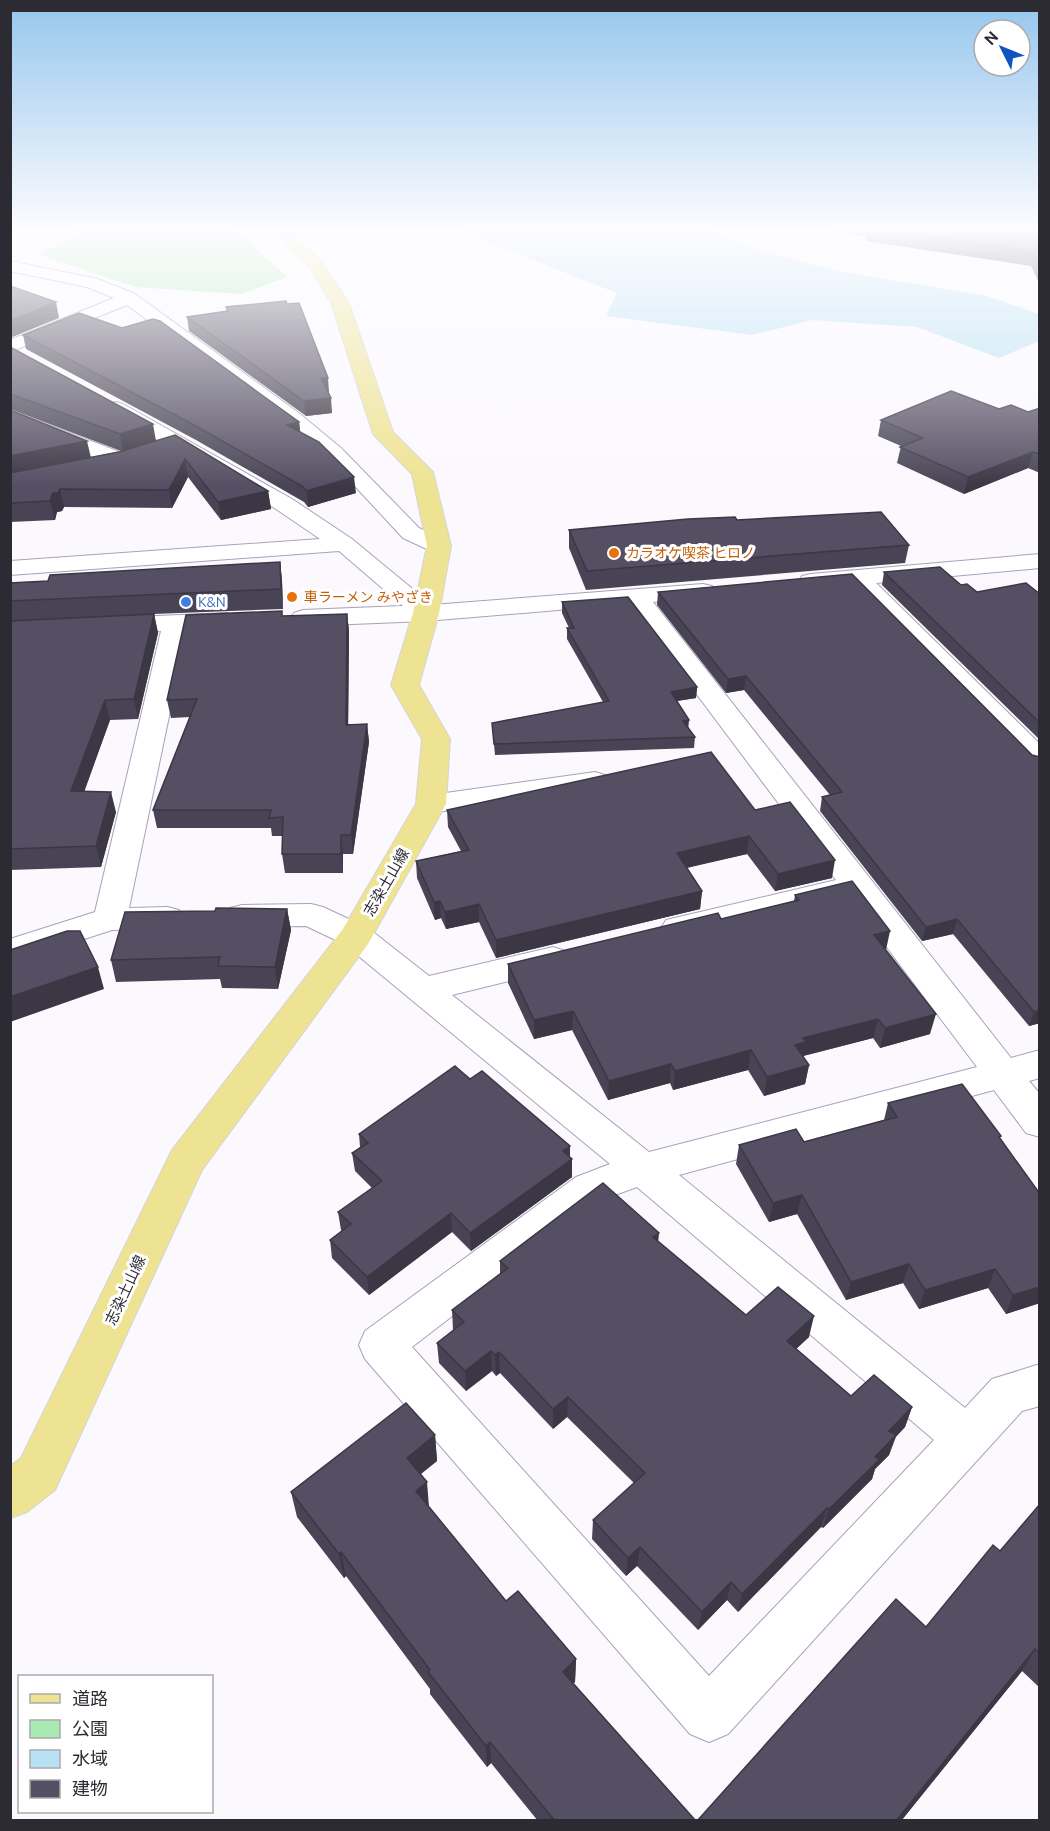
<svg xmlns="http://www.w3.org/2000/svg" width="1050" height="1831" viewBox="0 0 1050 1831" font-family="Ubuntu,'Noto Sans JP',sans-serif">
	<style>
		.green { fill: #a8eab1 }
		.water { fill: #b9e1f4 }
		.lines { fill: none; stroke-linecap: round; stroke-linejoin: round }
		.minor-casing { stroke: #a8a2b9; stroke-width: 2 }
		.major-casing { stroke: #d5d4d6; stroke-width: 2 }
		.minor { fill: #fff; fill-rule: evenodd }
		.major { fill: #eee393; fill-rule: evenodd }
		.wall { fill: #484455 }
		.shaded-wall { fill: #3b3745 }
		.building { fill: #544f63; stroke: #3b3745; stroke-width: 1.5 }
		.food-dot { fill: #e8710a; stroke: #fff; stroke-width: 2 }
		.shop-dot { fill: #3f7fe0; stroke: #fff; stroke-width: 2 }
		.labels { text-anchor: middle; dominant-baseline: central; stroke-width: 6; stroke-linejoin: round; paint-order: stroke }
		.far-food-label { font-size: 14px; fill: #c56008; stroke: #fff; text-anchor: start }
		.far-shop-label { font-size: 14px; fill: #366cbe; stroke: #fff; text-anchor: start }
		.street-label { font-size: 15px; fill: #2c2a33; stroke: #fff }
	</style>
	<rect width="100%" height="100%" fill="#fbf9fe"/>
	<polygon class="green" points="69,231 237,231 287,277 241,294 136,287 37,254 80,234"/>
	<polygon class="water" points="459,231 715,231 745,246 837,271 987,296 1039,314 1039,341 999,358 917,327 812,320 752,335 606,316 617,293"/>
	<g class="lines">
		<defs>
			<g id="minor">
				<polygon points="10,261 98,279 135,294 300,414 341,448 419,528 447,541 451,546 447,551 439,553 431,551 403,538 327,456 286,422 127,305 10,352 10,340 114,298 87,287 10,271"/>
				<path d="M116,402L123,404L292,499L352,539L432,605L703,584L712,586L715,591L712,596L653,602L1011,1058L1040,1050V1078L1029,1081L1040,1094V1137L1026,1133L994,1090L679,1175L965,1408L992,1379L1040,1364V1406L1022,1411L728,1734L709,1742L690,1734L365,1359L359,1345L365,1331L576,1177L610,1164L344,944L306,926L242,927L230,924L225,916L230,908L242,905L311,904L323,907L368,928L429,976L553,947L565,951L570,959L565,967L452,995L649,1152L977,1067L849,897L678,939L666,936L661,928L666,920L836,880L629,604L426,621L303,626L294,623L290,618L294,613L303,610L403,606L339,551L10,575V561L320,539L276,509L109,412L106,408L109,404ZM637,1187L934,1440L709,1676L412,1347L604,1199Z"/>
				<polygon points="10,410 130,456 133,461 130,466 122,467 114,466 10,423"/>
				<polygon points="1040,554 1040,568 876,583 1040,744 1040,770 1030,767 851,585 811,588 802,586 799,581 802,576 811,574"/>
				<polygon points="227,613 236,616 240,621 236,626 187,630 129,908 167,907 179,910 184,918 179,926 167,929 112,930 10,963 10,939 95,912 161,631 111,634 102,631 98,626 102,621 111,618"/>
				<polygon points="595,772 605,775 610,781 605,787 431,813 420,811 416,804 420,797 431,795"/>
			</g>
			<polygon id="major" points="273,231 289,231 323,263 349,303 393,432 433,472 451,546 439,613 419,685 450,739 446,804 368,944 202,1170 55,1490 27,1512 10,1518 10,1466 21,1458 172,1150 343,929 416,804 422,739 391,685 413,613 427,546 412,474 373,434 331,303 311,269"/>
		</defs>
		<use href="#minor" class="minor-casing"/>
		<use href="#major" class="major-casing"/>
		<use href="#minor" class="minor"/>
		<use href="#major" class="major"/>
	</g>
	<g class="wall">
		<polygon points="829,231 1040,231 1040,285 1031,266 866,241 867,237"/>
		<polygon points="226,307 329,392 328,392 332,413 306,416 189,331 187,317 227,311"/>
		<polygon points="23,335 299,422 300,432 356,493 308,507 304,502 196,440 26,349"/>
		<polygon points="10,347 156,441 268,491 271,509 221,520 188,477 172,508 64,507 62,511 57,512 55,520 10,522 10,410 91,457 121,451 10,409"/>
		<polygon points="1040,408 1040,473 1028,468 964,494 897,463 901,446 878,436 881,420 999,409 1028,412"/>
		<polygon points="737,520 909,545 905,563 586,590 569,548 569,530"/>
		<polygon points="280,562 282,581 283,609 154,614 158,633 138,719 110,720 84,791 116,812 101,867 10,870 10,583 48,581"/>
		<polygon points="884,572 961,585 977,592 1040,594 1040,740 882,585"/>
		<polygon points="852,574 1040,1023 1029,1026 953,934 922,941 820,811 822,797 830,795 744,690 726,693 657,605 658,592"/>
		<polygon points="562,602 697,687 696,698 677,701 688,728 695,737 694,748 495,755 492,723 603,702 567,639 567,628 569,628 562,613"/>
		<polygon points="347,614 349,631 348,724 367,724 369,742 353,854 343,854 343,873 285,873 282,854 282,836 272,836 271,828 157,828 153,810 190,717 171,718 167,700 282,616"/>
		<polygon points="447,810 755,810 832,878 775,891 747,854 687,868 702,891 700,909 496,958 479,922 446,929 441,918 435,920 417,878 416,861 461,851 448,827"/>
		<polygon points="795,895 886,950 930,1034 880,1048 873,1038 803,1056 809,1065 805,1084 764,1096 748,1070 673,1090 670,1083 608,1100 572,1030 534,1039 508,983 508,964 721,919 794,901"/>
		<polygon points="287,909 291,930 278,989 222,988 220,979 116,982 111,960 215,911"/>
		<polygon points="470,1079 570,1146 570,1157 572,1159 572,1177 471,1251 452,1232 369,1295 332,1258 330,1240 342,1231 341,1230 338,1212 372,1188 355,1171 352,1153 360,1147 359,1134"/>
		<polygon points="888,1103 1000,1138 1040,1194 1040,1303 1006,1314 988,1288 919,1309 903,1283 846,1300 797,1214 769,1222 736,1164 739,1145 804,1142 884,1120"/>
		<polygon points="658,1242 746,1315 809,1337 796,1349 851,1396 912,1407 905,1427 896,1437 889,1455 875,1469 872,1479 823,1528 821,1527 738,1612 727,1600 698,1630 637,1566 626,1576 592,1539 593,1520 634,1483 567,1417 553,1429 500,1373 496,1376 492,1371 466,1391 439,1363 437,1343 453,1330 452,1310 500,1274 500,1261"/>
		<polygon points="435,1435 437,1461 420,1474 429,1507 506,1601 576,1659 575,1682 573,1683 696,1821 538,1821 491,1763 487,1767 430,1694 430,1689 346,1576 344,1578 297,1517 291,1492"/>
		<polygon points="1040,1504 1040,1688 1022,1671 901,1821 697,1821 926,1627 1000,1551"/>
	</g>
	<g class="shaded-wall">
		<polygon points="56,302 59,318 10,338 10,321"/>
		<polygon points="321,378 328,378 329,392 323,393"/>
		<polygon points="331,398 332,413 306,416 304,401"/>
		<polygon points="299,422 301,437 287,425"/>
		<polygon points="153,424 156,441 123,452 120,434"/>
		<polygon points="87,441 91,458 10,475 10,456"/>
		<polygon points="1033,452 1028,468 964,494 968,477"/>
		<polygon points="185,459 188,477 172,508 169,490"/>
		<polygon points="354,477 356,493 308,507 307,491"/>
		<polygon points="60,489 64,507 62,511 57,512 55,520 50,501 53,493"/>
		<polygon points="268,491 271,509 221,520 218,502"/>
		<polygon points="280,562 282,581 283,609 281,589"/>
		<polygon points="154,614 158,633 138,719 134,699"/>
		<polygon points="347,614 349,631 348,743 346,725"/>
		<polygon points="746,676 744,690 726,693 728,679"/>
		<polygon points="697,687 696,698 670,702 671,692"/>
		<polygon points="105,700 110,720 77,812 71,791"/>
		<polygon points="689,720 688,731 683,721"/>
		<polygon points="367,724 369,742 353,854 351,835"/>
		<polygon points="111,792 116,812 101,867 96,846"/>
		<polygon points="341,835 343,854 343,873 341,854"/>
		<polygon points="749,836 747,854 675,870 677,853"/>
		<polygon points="835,860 832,878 775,891 778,874"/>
		<polygon points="702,891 700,909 496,958 496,940"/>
		<polygon points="440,901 441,918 435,920 434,902"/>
		<polygon points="479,904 479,922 446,929 445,912"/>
		<polygon points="287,909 291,930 278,989 275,967"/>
		<polygon points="957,919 953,934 922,941 926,927"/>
		<polygon points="890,931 886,950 874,935"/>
		<polygon points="98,967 104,989 10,1022 10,997"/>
		<polygon points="1040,1010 1040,1023 1029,1026 1034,1012"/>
		<polygon points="573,1011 572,1030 534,1039 534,1020"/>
		<polygon points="936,1014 930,1034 880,1048 885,1028"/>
		<polygon points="878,1019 873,1038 803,1056 795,1045 803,1038"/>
		<polygon points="751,1050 748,1070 673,1090 675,1071"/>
		<polygon points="671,1064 670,1083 608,1100 609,1081"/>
		<polygon points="809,1065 805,1084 764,1096 767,1077"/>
		<polygon points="570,1146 570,1161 572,1159 572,1177 471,1251 470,1233"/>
		<polygon points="802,1195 797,1214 769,1222 773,1203"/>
		<polygon points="451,1213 452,1232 369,1295 367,1277"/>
		<polygon points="659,1233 657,1254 653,1237"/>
		<polygon points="909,1264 903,1283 846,1300 851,1282"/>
		<polygon points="995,1269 988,1288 919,1309 925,1290"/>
		<polygon points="1040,1287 1040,1303 1006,1314 1013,1295"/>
		<polygon points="814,1316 809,1337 782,1362 787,1341"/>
		<polygon points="491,1351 492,1371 466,1391 465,1371"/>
		<polygon points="499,1352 500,1373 496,1376 495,1355"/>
		<polygon points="568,1397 567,1417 553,1429 553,1409"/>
		<polygon points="912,1407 905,1427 895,1437 889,1455 875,1469 872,1479 823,1528 829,1509 875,1457 889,1431"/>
		<polygon points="435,1435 437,1461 410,1483 407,1458"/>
		<polygon points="427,1482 429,1507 416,1491"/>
		<polygon points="827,1508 821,1527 738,1612 742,1594"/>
		<polygon points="640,1547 637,1566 626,1576 628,1558"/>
		<polygon points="341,1552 346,1576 344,1578 339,1554"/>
		<polygon points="731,1582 727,1600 698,1630 702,1612"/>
		<polygon points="1035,1649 1022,1671 901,1821 896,1821"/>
		<polygon points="576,1659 575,1682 562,1694 563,1672"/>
		<polygon points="490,1742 491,1763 487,1767 486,1746"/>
	</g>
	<g class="building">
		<polygon points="893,231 1002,231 1040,236 1040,263 1034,252"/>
		<polygon points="10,286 56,302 10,321"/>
		<polygon points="286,301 287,304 299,303 328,378 321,378 331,398 304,401 187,317 228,311 226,307"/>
		<polygon points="79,313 122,328 153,319 160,321 299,422 287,425 319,442 354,477 307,491 302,486 194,425 23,335"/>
		<polygon points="10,347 153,424 120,434 10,394"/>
		<polygon points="951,391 999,409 1011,405 1028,412 1040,408 1040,454 1033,452 968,477 900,447 923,438 881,420"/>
		<polygon points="10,410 87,441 10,456"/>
		<polygon points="175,435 268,491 218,502 185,459 169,490 60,489 58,493 53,493 50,501 10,503 10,473 119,452"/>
		<polygon points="881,512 909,545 587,571 569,530 688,519 735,517 737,520"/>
		<polygon points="280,562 281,589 10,601 10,583 48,581 50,575"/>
		<polygon points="940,567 961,585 967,584 977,592 1026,583 1040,594 1040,723 884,572"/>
		<polygon points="852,574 1032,755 1040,757 1040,1010 1034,1012 957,919 926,927 822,797 842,792 746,676 728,679 658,592"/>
		<polygon points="628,597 697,687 671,692 689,720 683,721 695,737 494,744 492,723 609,701 567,628 574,628 562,602"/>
		<polygon points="282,611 282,616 347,614 346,725 367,724 351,835 341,835 341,854 282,854 283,817 269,818 271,810 153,810 197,699 167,700 186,615"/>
		<polygon points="154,614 134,699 105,700 71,791 111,792 96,846 10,849 10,621"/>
		<polygon points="711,752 755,810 790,802 835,860 778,874 749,836 677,853 702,891 496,940 479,904 445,912 440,901 434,902 416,861 469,850 447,810"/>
		<polygon points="852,881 890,931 874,935 936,1014 885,1028 878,1019 803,1038 806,1042 795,1045 809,1065 767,1077 751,1050 675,1071 671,1064 609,1081 573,1011 534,1020 508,964 718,913 721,919 799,900 795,895"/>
		<polygon points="216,908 287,909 275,967 218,966 220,957 111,960 125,912 215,911"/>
		<polygon points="67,931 80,931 98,967 10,997 10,950"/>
		<polygon points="455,1066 470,1079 482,1071 570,1146 563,1151 572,1159 470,1233 451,1213 367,1277 330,1240 351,1224 338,1212 382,1181 352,1153 368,1143 359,1134"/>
		<polygon points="962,1084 1001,1136 999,1137 1040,1194 1040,1287 1013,1295 995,1269 925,1290 909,1264 851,1282 802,1195 773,1203 739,1145 796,1129 804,1142 897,1117 888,1103"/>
		<polygon points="603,1183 659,1233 653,1237 746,1315 778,1287 814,1316 787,1341 851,1396 874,1375 912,1407 889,1431 896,1435 875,1457 879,1460 829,1509 827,1508 742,1594 731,1582 702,1612 640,1547 628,1558 593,1520 645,1473 568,1397 553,1409 499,1352 495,1355 491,1351 465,1371 437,1343 464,1322 452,1310 508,1268 500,1261"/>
		<polygon points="406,1403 435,1435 407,1458 427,1482 416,1491 506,1601 518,1591 576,1659 563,1672 696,1821 555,1821 490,1742 486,1746 428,1672 430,1670 341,1552 339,1554 291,1492"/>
		<polygon points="1040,1504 1040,1653 1035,1649 896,1821 697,1821 896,1599 926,1627 993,1545 1000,1551"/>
	</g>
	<linearGradient id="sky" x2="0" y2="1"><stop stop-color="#95c6ed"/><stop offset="0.47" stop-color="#fdfcff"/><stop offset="1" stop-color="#fdfcff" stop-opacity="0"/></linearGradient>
	<rect width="1050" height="487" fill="url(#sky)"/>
	<g class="food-dot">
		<circle cx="614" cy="553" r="6"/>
		<circle cx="292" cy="597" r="6"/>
	</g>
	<circle class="shop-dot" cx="186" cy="602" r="6"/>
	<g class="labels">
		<g class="far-food-label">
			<text x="626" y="553">カラオケ喫茶 ヒロノ</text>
			<text x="304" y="597">車ラーメン みやざき</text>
		</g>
		<g class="far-shop-label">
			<text x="198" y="602">K&amp;N</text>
		</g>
		<g class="street-label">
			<text transform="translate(386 882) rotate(-60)">志染土山線</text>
			<text transform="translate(125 1290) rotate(-65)">志染土山線</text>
		</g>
	</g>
	<rect width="1050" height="1831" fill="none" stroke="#2c2a33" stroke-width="24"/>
	<rect x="18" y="1675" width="195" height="138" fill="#ffffff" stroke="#abaaad" stroke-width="1.5"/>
	<rect x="30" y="1694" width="30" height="9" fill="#eee393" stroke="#abaaad" stroke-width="1.5"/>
	<text x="72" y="1705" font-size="18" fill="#2c2a33">道路</text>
	<rect x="30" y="1720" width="30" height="18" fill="#a8eab1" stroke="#abaaad" stroke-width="1.5"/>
	<text x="72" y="1735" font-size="18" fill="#2c2a33">公園</text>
	<rect x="30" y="1750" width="30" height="18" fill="#b9e1f4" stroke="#abaaad" stroke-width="1.5"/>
	<text x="72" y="1765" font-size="18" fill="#2c2a33">水域</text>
	<rect x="30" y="1780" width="30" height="18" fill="#544f63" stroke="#abaaad" stroke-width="1.5"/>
	<text x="72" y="1795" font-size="18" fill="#2c2a33">建物</text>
	<g transform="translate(1002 48) rotate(313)"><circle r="28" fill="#ffffff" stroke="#abaaad" stroke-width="1.5"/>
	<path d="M0-4.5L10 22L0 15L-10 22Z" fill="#0f55c0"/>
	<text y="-9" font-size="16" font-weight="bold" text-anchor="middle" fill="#2c2a33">N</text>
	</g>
</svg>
